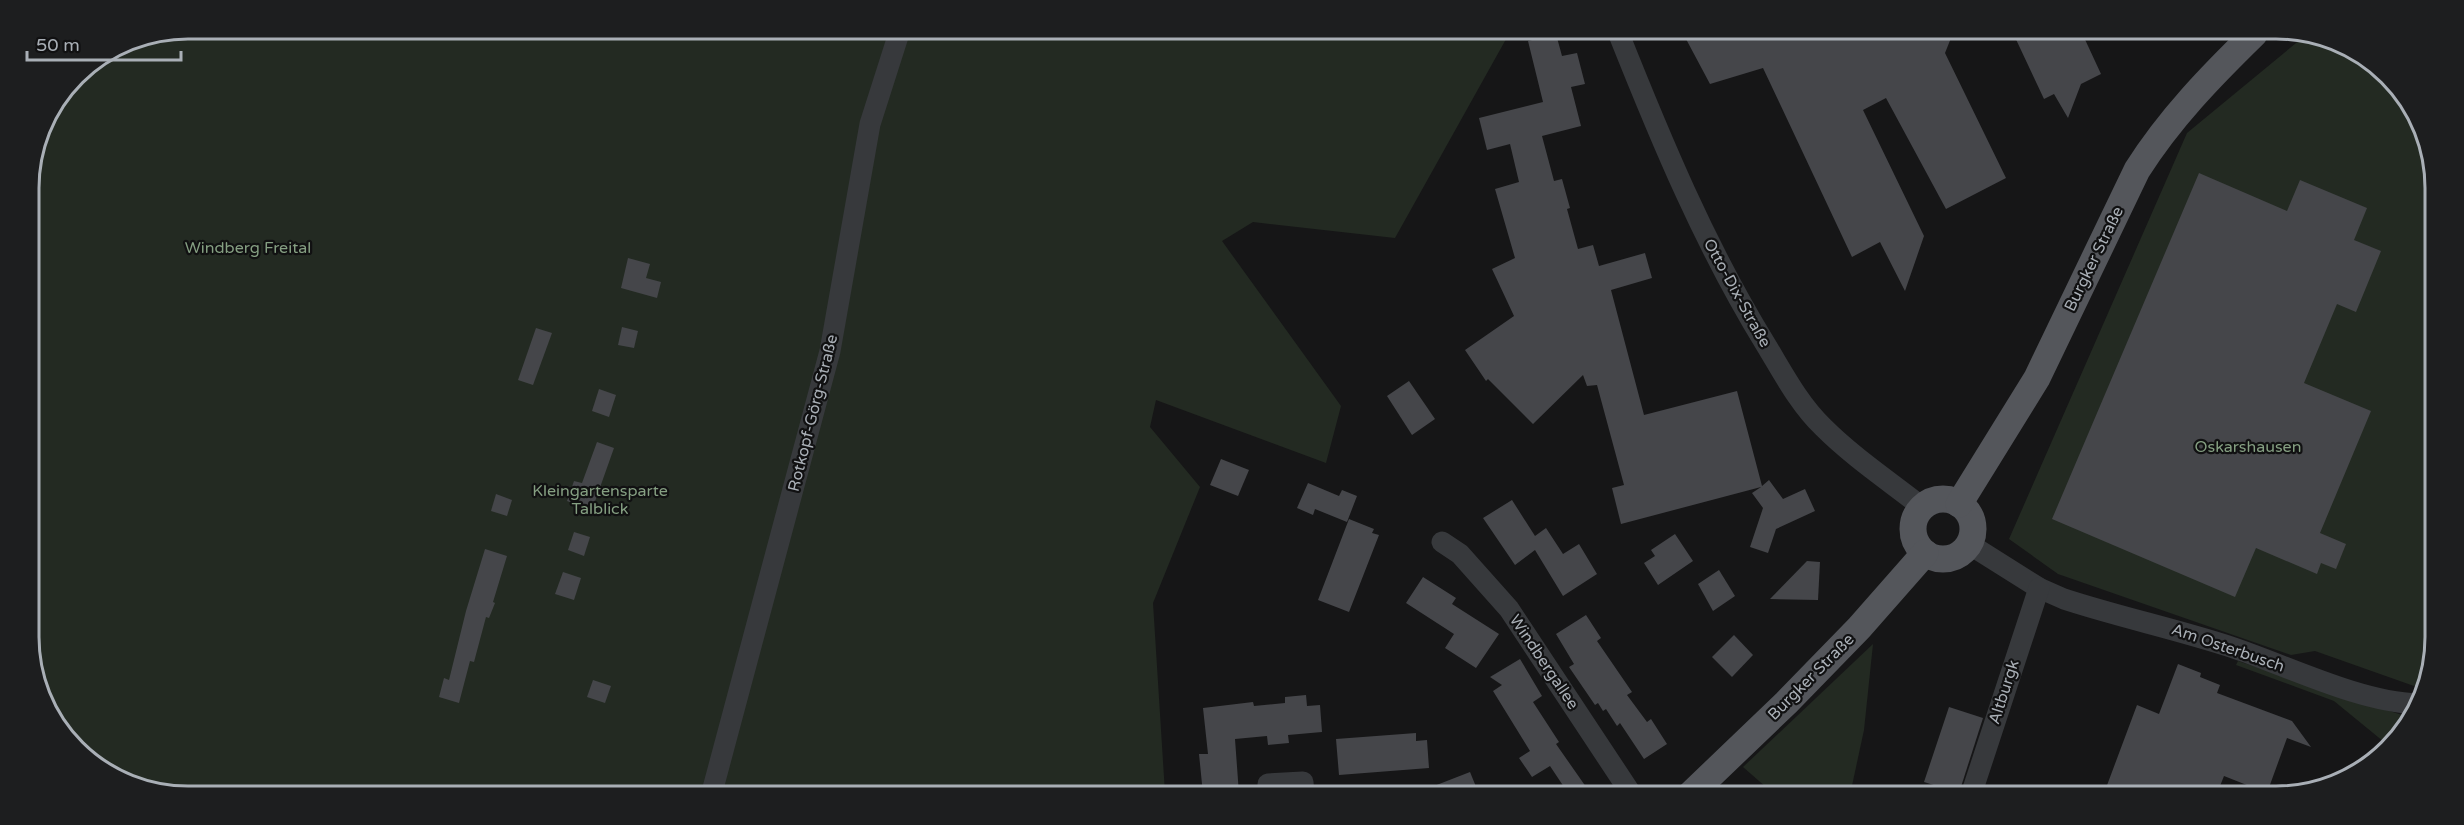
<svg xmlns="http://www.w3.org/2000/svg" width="2464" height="825" viewBox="0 0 2464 825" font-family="'Varela Round',sans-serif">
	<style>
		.green { fill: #232a22 }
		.building { fill: #45464a }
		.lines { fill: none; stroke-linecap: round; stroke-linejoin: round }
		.minor { stroke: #37393c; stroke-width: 21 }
		.major { stroke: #54565b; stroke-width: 27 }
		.labels { text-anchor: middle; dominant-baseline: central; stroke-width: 4.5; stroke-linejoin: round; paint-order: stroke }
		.park-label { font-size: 16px; fill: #859f82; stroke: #111112 }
		.street-label { font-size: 16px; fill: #a9afb6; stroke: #111112 }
		.rim { fill: none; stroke: #a9afb6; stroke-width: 3 }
	</style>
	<rect width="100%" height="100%" fill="#161617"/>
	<g class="green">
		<polygon points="188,29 1510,32 1395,238 1253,222 1222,241 1341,406 1326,463 1156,400 1150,427 1200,487 1153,603 1165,793 147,791 68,742 32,667 29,178 41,127 76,75 128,41"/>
		<polygon points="2307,34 2317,34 2396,83 2432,158 2430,678 2428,682 2414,686 2315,651 2291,655 2058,574 2009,539 2187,133"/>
		<polygon points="1873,644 1864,730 1850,795 1775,795 1743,767"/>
		<polygon points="2238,661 2411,718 2412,718 2409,725 2389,746 2334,701 2236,665"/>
	</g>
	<g class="building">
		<polygon points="1704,32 1953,33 1945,53 2006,178 1946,209 1886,98 1863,110 1924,236 1905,291 1880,242 1852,257 1763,68 1710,84 1686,39"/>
		<polygon points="2013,33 2082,33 2101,74 2081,84 2068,118 2054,94 2044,99"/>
		<polygon points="1556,34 1562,56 1577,53 1585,84 1571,87 1581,126 1542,136 1554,181 1562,179 1570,208 1567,209 1578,249 1593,245 1599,266 1645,253 1652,278 1611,290 1644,415 1737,391 1762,486 1769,480 1783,499 1805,489 1815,511 1776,529 1768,553 1750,547 1763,508 1752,493 1761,487 1621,524 1612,488 1624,485 1597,385 1587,386 1583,375 1533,424 1488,379 1486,381 1465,350 1514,316 1492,269 1515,258 1495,189 1519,182 1510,144 1487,150 1479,118 1543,102 1528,41"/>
		<polygon points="2199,173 2287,211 2300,180 2367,208 2354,240 2381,251 2356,312 2337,304 2304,383 2371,411 2320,533 2346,544 2336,569 2321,563 2317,574 2256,548 2235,597 2052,519"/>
		<polygon points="628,258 650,264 646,278 661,282 657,298 621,288"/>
		<polygon points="622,327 638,331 634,348 618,345"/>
		<polygon points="536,328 552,333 533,385 518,380"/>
		<polygon points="1409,381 1435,419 1412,435 1387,396"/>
		<polygon points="599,389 616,395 609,417 592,411"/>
		<polygon points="597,442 614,448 592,510 567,501 574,481 582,483"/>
		<polygon points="1221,459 1249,470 1238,496 1210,485"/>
		<polygon points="1308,483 1339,496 1342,490 1357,496 1347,522 1315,509 1313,515 1297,508"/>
		<polygon points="496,494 512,500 507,516 491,511"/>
		<polygon points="1512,500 1535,536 1546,528 1563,554 1579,544 1597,574 1563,596 1535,550 1515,565 1483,518"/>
		<polygon points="1349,519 1374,529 1372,533 1379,535 1349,612 1318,600"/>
		<polygon points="574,532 590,537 584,556 568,550"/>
		<polygon points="1675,534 1693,561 1658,585 1644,563 1655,556 1651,550"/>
		<polygon points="485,549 507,556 493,602 495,603 489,618 486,617 474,662 470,661 459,703 439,697 444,678 449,680 466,611"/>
		<polygon points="1807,561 1820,562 1818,600 1770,599"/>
		<polygon points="1719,570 1735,596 1713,611 1698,584"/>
		<polygon points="563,572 581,578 574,600 555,594"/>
		<polygon points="1423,577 1456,598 1452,604 1499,634 1476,668 1445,648 1454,634 1406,603"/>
		<polygon points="1586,615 1601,638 1597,641 1632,692 1627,695 1647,722 1651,719 1667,744 1644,759 1620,723 1617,726 1606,709 1603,711 1598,703 1595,705 1569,667 1574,664 1556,634"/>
		<polygon points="1734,635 1753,655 1732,677 1712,657"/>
		<polygon points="1520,659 1542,696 1533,702 1559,742 1556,744 1591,794 1566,794 1566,790 1550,766 1532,777 1519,758 1530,751 1493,691 1502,685 1490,677"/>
		<polygon points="2178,664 2201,673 2200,677 2220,685 2217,693 2292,721 2311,747 2287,738 2267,793 2224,776 2216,796 2103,796 2137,705 2159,714"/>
		<polygon points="593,680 611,686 605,703 587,697"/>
		<polygon points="1306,695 1307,706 1320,705 1322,732 1288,735 1289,743 1268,745 1267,736 1235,739 1239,794 1203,794 1199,754 1208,754 1203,708 1253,702 1254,706 1285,703 1285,697"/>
		<polygon points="1949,707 1983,718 1959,793 1924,782"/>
		<polygon points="1416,733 1416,741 1427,740 1429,768 1339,775 1336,739"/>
		<polygon points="1470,772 1479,794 1416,794 1416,793"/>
	</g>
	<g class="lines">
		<g class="minor">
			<path d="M1618,32C1661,140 1705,246 1766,345C1783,373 1799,404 1823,427C1853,457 1889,481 1922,507"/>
			<polyline points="1442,542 1460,554 1509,609 1632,795"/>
			<path d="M1969,544L2039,588L2064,599C2119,617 2176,629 2231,647C2288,666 2359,702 2418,704"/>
			<polyline points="712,792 830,351 870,124 900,30"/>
			<polyline points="1269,794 1268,784 1303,782 1304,794"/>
			<polyline points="1971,795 2039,588"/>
		</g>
		<g class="major">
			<circle cx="1943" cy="529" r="30"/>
			<path d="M1959,504L2037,378L2137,170C2170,118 2211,76 2254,34"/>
			<polyline points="1690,795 1786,703 1859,628 1925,553"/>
		</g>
	</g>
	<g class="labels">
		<g class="park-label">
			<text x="248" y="248">Windberg Freital</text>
			<text x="2248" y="447">Oskarshausen</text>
			<text x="600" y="491">Kleingartensparte<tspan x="600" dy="18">Talblick</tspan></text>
		</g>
		<g class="street-label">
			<text transform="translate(2094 259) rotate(-64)">Burgker Straße</text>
			<text transform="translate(1737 293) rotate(61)">Otto-Dix-Straße</text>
			<text transform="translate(813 413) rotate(-76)">Rotkopf-Görg-Straße</text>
			<text transform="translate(2228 648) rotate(19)">Am Osterbusch</text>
			<text transform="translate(1544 662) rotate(56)">Windbergallee</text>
			<text transform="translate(1811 677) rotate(-45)">Burgker Straße</text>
			<text transform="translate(2004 692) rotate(-72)">Altburgk</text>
		</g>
	</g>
	<path d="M0 0H2464V825H0ZM188 39H2276A149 149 0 0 1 2425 188V637A149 149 0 0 1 2276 786H188A149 149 0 0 1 39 637V188A149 149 0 0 1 188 39Z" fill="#1d1e1f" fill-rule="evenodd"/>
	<path class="rim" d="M188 39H2276A149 149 0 0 1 2425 188V637A149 149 0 0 1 2276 786H188A149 149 0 0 1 39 637V188A149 149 0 0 1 188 39Z"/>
	<path d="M27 51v9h154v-9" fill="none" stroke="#a9afb6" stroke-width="3"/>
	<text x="36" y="51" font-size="18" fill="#a9afb6" stroke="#111112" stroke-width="4.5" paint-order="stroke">50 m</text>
</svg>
